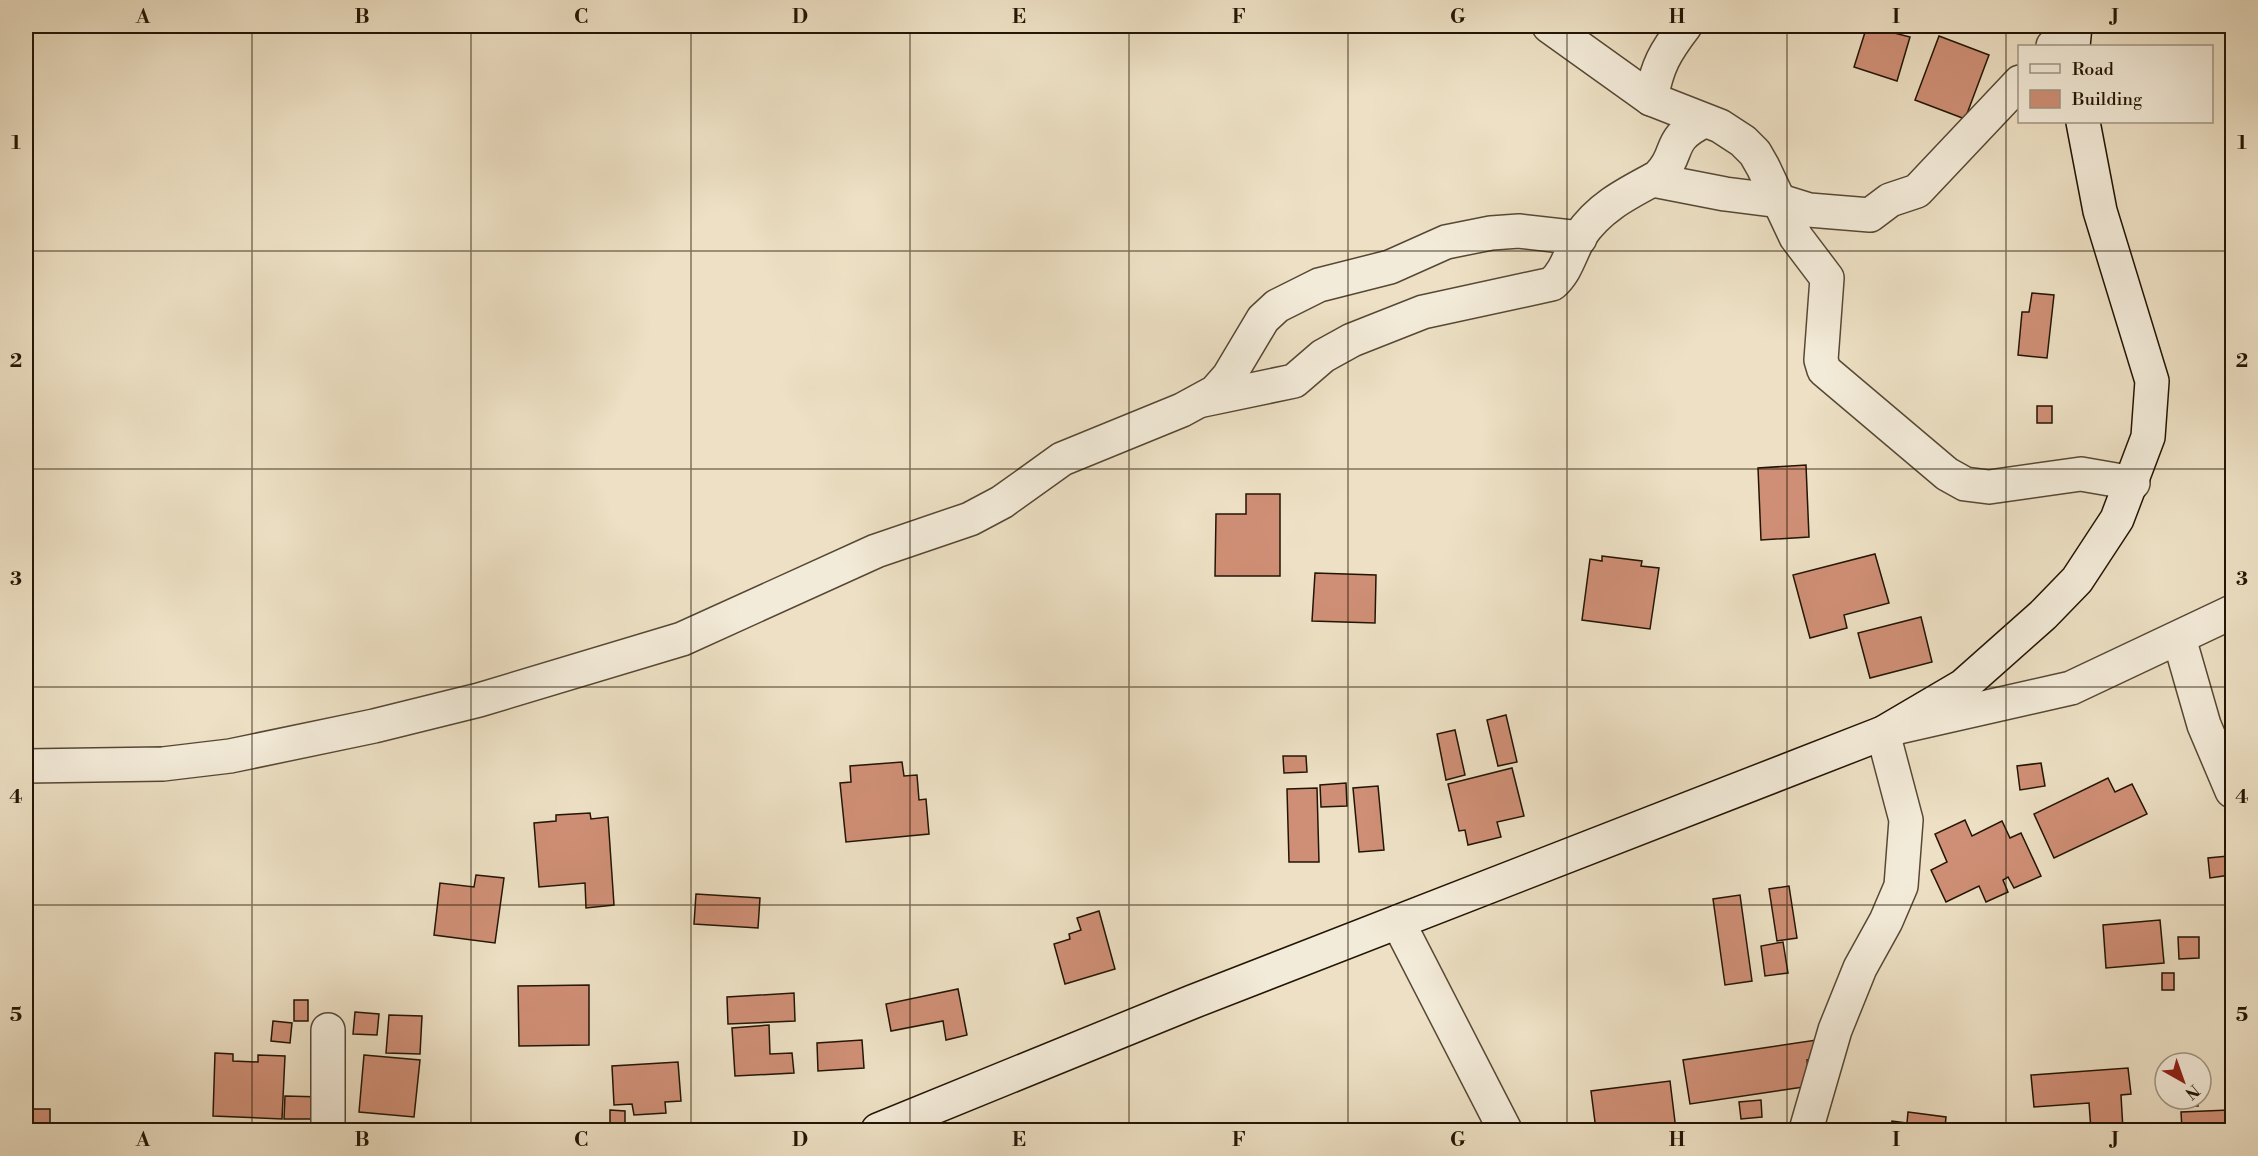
<svg xmlns="http://www.w3.org/2000/svg" width="2258" height="1156" viewBox="0 0 2258 1156" font-family="'Libre Bodoni',serif">
	<style>
		.building { fill: #cf8f76; stroke: #231504; stroke-width: 1.5 }
		.lines { fill: none; stroke-linecap: round; stroke-linejoin: round }
		.street-casing { stroke: #564834; stroke-width: 36 }
		.secondary-casing { stroke: #231504; stroke-width: 36 }
		.street { stroke: #f3ebd9; stroke-width: 33 }
		.secondary { stroke: #f3ebd9; stroke-width: 33 }
		.grid { fill: none; stroke: #231504; stroke-width: 1.5; stroke-opacity: 0.55 }
		.neatline { fill: none; stroke: #231504; stroke-width: 2 }
		.grid-label { font-size: 20px; text-anchor: middle; font-weight: bold; fill: #231504 }
	</style>
	<rect width="100%" height="100%" fill="#ede0c4"/>
	<filter id="stains"><feTurbulence type="fractalNoise" baseFrequency=".00333" numOctaves="4"/><feColorMatrix values="0 0 0 0 .2 0 0 0 0 .09 0 0 0 0 .02 0 0 0 .5 -.17"/></filter>
	<radialGradient id="worn" r=".72"><stop offset=".6" stop-color="#630" stop-opacity="0"/><stop offset="1" stop-color="#630" stop-opacity=".3"/></radialGradient>
	<g class="building">
		<polygon points="1867,26 1910,37 1897,81 1854,67"/>
		<polygon points="1939,36 1989,55 1965,119 1915,100"/>
		<polygon points="2032,293 2054,295 2047,358 2018,355 2022,312 2029,312"/>
		<rect x="2037" y="406" width="15" height="17"/>
		<polygon points="1806,465 1809,537 1761,540 1758,468"/>
		<polygon points="1246,494 1280,494 1280,576 1215,576 1216,514 1246,514"/>
		<polygon points="1875,554 1889,603 1844,615 1847,628 1810,638 1793,575"/>
		<polygon points="1602,556 1642,561 1641,566 1659,568 1650,629 1582,620 1590,559 1602,561"/>
		<polygon points="1315,573 1376,575 1375,623 1312,621"/>
		<polygon points="1921,617 1932,662 1870,678 1858,633"/>
		<polygon points="1506,715 1517,762 1498,766 1487,720"/>
		<polygon points="1455,730 1465,775 1446,780 1437,734"/>
		<polygon points="1283,756 1306,756 1307,772 1284,773"/>
		<polygon points="902,762 904,776 917,775 919,800 926,799 929,834 846,842 840,783 851,782 850,766"/>
		<polygon points="2041,763 2045,786 2020,790 2017,766"/>
		<polygon points="1512,768 1524,816 1497,822 1501,837 1468,845 1465,830 1459,831 1448,784"/>
		<polygon points="2108,778 2115,792 2132,784 2147,814 2054,858 2034,814"/>
		<polygon points="1346,783 1347,806 1321,807 1320,785"/>
		<polygon points="1378,786 1384,850 1359,852 1353,788"/>
		<polygon points="1317,788 1319,862 1289,862 1287,789"/>
		<polygon points="590,813 591,819 608,817 614,905 586,908 585,883 539,887 534,823 556,821 556,815"/>
		<polygon points="1965,820 1972,836 2002,821 2010,838 2021,833 2041,876 2014,888 2008,877 2003,880 2008,892 1986,902 1979,886 1946,902 1931,870 1947,862 1935,834"/>
		<polygon points="2228,856 2230,875 2210,878 2208,858"/>
		<polygon points="476,875 504,878 495,943 434,935 440,883 474,887"/>
		<rect x="26" y="882" width="5" height="22"/>
		<polygon points="1789,886 1797,938 1777,941 1769,889"/>
		<polygon points="696,894 760,898 758,928 694,924"/>
		<polygon points="1740,895 1752,981 1725,985 1713,899"/>
		<polygon points="1099,911 1115,969 1065,984 1054,944 1070,939 1069,934 1081,930 1077,918"/>
		<polygon points="2160,920 2164,963 2106,968 2103,925"/>
		<polygon points="2178,937 2199,937 2199,958 2179,959"/>
		<polygon points="1783,942 1788,973 1765,976 1761,946"/>
		<rect x="2162" y="973" width="12" height="17"/>
		<polygon points="589,985 589,1045 519,1046 518,986"/>
		<polygon points="958,989 967,1035 946,1040 943,1021 891,1031 886,1004"/>
		<polygon points="794,993 795,1021 728,1024 727,997"/>
		<rect x="294" y="1000" width="14" height="21"/>
		<polygon points="355,1012 379,1014 377,1035 353,1034"/>
		<polygon points="389,1015 422,1016 420,1054 386,1053"/>
		<polygon points="273,1021 292,1023 290,1043 271,1041"/>
		<polygon points="769,1025 770,1054 792,1053 794,1073 735,1076 732,1028"/>
		<polygon points="1823,1039 1826,1057 1807,1060 1810,1086 1690,1104 1683,1060"/>
		<polygon points="862,1040 864,1068 818,1071 817,1043"/>
		<polygon points="215,1053 233,1054 233,1061 258,1062 258,1055 285,1056 282,1119 213,1116"/>
		<polygon points="364,1055 420,1060 414,1117 359,1112"/>
		<polygon points="678,1062 681,1101 665,1102 666,1113 634,1115 632,1104 614,1105 612,1066"/>
		<polygon points="2128,1068 2131,1094 2121,1095 2123,1130 2091,1130 2089,1103 2034,1107 2031,1075"/>
		<polygon points="1670,1081 1676,1130 1596,1130 1591,1091"/>
		<polygon points="285,1096 323,1097 322,1119 284,1119"/>
		<rect x="2179" y="1099" width="19" height="7"/>
		<polygon points="1761,1100 1762,1117 1741,1119 1739,1102"/>
		<rect x="26" y="1109" width="24" height="21"/>
		<polygon points="610,1110 625,1111 625,1130 610,1130"/>
		<polygon points="2229,1110 2230,1130 2182,1130 2181,1112"/>
		<polygon points="1908,1112 1946,1117 1945,1128 1969,1130 1890,1130 1892,1121 1907,1123"/>
	</g>
	<g class="lines">
		<defs>
			<g id="street">
				<polyline points="1549,26 1651,99 1720,126 1743,141 1755,153 1763,167 1796,237 1827,278 1821,360 1824,370 1947,474 1965,484 1989,487 2081,474 2133,483"/>
				<polyline points="2053,46 2073,26"/>
				<path d="M1651,99C1657,66 1665,52 1685,26"/>
				<polyline points="1653,180 1725,194 1780,201 1809,210 1870,215 1890,200 1917,191 2020,82"/>
				<path d="M1203,400L1294,381L1323,356L1352,340L1423,312L1552,284C1567,271 1570,253 1580,236C1599,207 1628,193 1658,177C1682,152 1665,140 1704,121"/>
				<polyline points="2179,638 2204,725 2232,791"/>
				<polyline points="1899,727 2071,688 2232,612"/>
				<polyline points="26,766 163,764 230,756 374,726 479,700 682,639 876,551 970,519 1002,502 1062,459 1182,410 1215,392 1229,376 1263,319 1277,306 1319,285 1390,267 1446,242 1491,233 1519,231 1580,238"/>
				<polyline points="1398,922 1505,1130"/>
				<polyline points="328,1030 328,1130"/>
				<polyline points="1806,1130 1835,1030 1860,968 1886,921 1901,886 1906,820 1883,733"/>
			</g>
			<g id="secondary">
				<polyline points="2073,46 2075,26"/>
				<polyline points="878,1130 1192,1002 1883,733 1963,686 2043,615 2077,580 2117,519 2148,437 2152,381 2100,211 2083,122"/>
			</g>
		</defs>
		<use href="#street" class="street-casing"/>
		<use href="#secondary" class="secondary-casing"/>
		<use href="#street" class="street"/>
		<use href="#secondary" class="secondary"/>
	</g>
	<path class="grid" d="M252,26V1130M471,26V1130M691,26V1130M910,26V1130M1129,26V1130M1348,26V1130M1567,26V1130M1787,26V1130M2006,26V1130M26,251H2232M26,469H2232M26,687H2232M26,905H2232"/>
	<rect width="2258" height="1156" fill="none" stroke="#ede0c4" stroke-width="66"/>
	<rect x="2018" y="45" width="195" height="78" fill="#f3ebd9" stroke="#a09584" stroke-width="1.5"/>
	<rect x="2030" y="64" width="30" height="9" fill="#f3ebd9" stroke="#a09584" stroke-width="1.5"/>
	<text x="2072" y="75" font-size="18" fill="#231504">Road</text>
	<rect x="2030" y="90" width="30" height="18" fill="#cf8f76" stroke="#a09584" stroke-width="1.5"/>
	<text x="2072" y="105" font-size="18" fill="#231504">Building</text>
	<g transform="translate(2183 1081) rotate(140)"><circle r="28" fill="#f3ebd9" stroke="#a09584" stroke-width="1.5"/>
	<path d="M0-4.5L10 22L0 15L-10 22Z" fill="#8f2418"/>
	<text y="-9" font-size="16" font-weight="bold" text-anchor="middle" fill="#231504">N</text>
	</g>
	<rect x="33" y="33" width="2192" height="1090" class="neatline"/>
	<g class="grid-label">
		<text x="143" y="23">A</text>
		<text x="362" y="23">B</text>
		<text x="581" y="23">C</text>
		<text x="800" y="23">D</text>
		<text x="1019" y="23">E</text>
		<text x="1239" y="23">F</text>
		<text x="1458" y="23">G</text>
		<text x="1677" y="23">H</text>
		<text x="1896" y="23">I</text>
		<text x="2115" y="23">J</text>
		<text x="16" y="149">1</text>
		<text x="2242" y="149">1</text>
		<text x="16" y="367">2</text>
		<text x="2242" y="367">2</text>
		<text x="16" y="585">3</text>
		<text x="2242" y="585">3</text>
		<text x="16" y="803">4</text>
		<text x="2242" y="803">4</text>
		<text x="16" y="1021">5</text>
		<text x="2242" y="1021">5</text>
		<text x="143" y="1146">A</text>
		<text x="362" y="1146">B</text>
		<text x="581" y="1146">C</text>
		<text x="800" y="1146">D</text>
		<text x="1019" y="1146">E</text>
		<text x="1239" y="1146">F</text>
		<text x="1458" y="1146">G</text>
		<text x="1677" y="1146">H</text>
		<text x="1896" y="1146">I</text>
		<text x="2115" y="1146">J</text>
	</g>
	<rect width="100%" height="100%" filter="url(#stains)"/>
	<rect width="100%" height="100%" fill="url(#worn)"/>
</svg>
